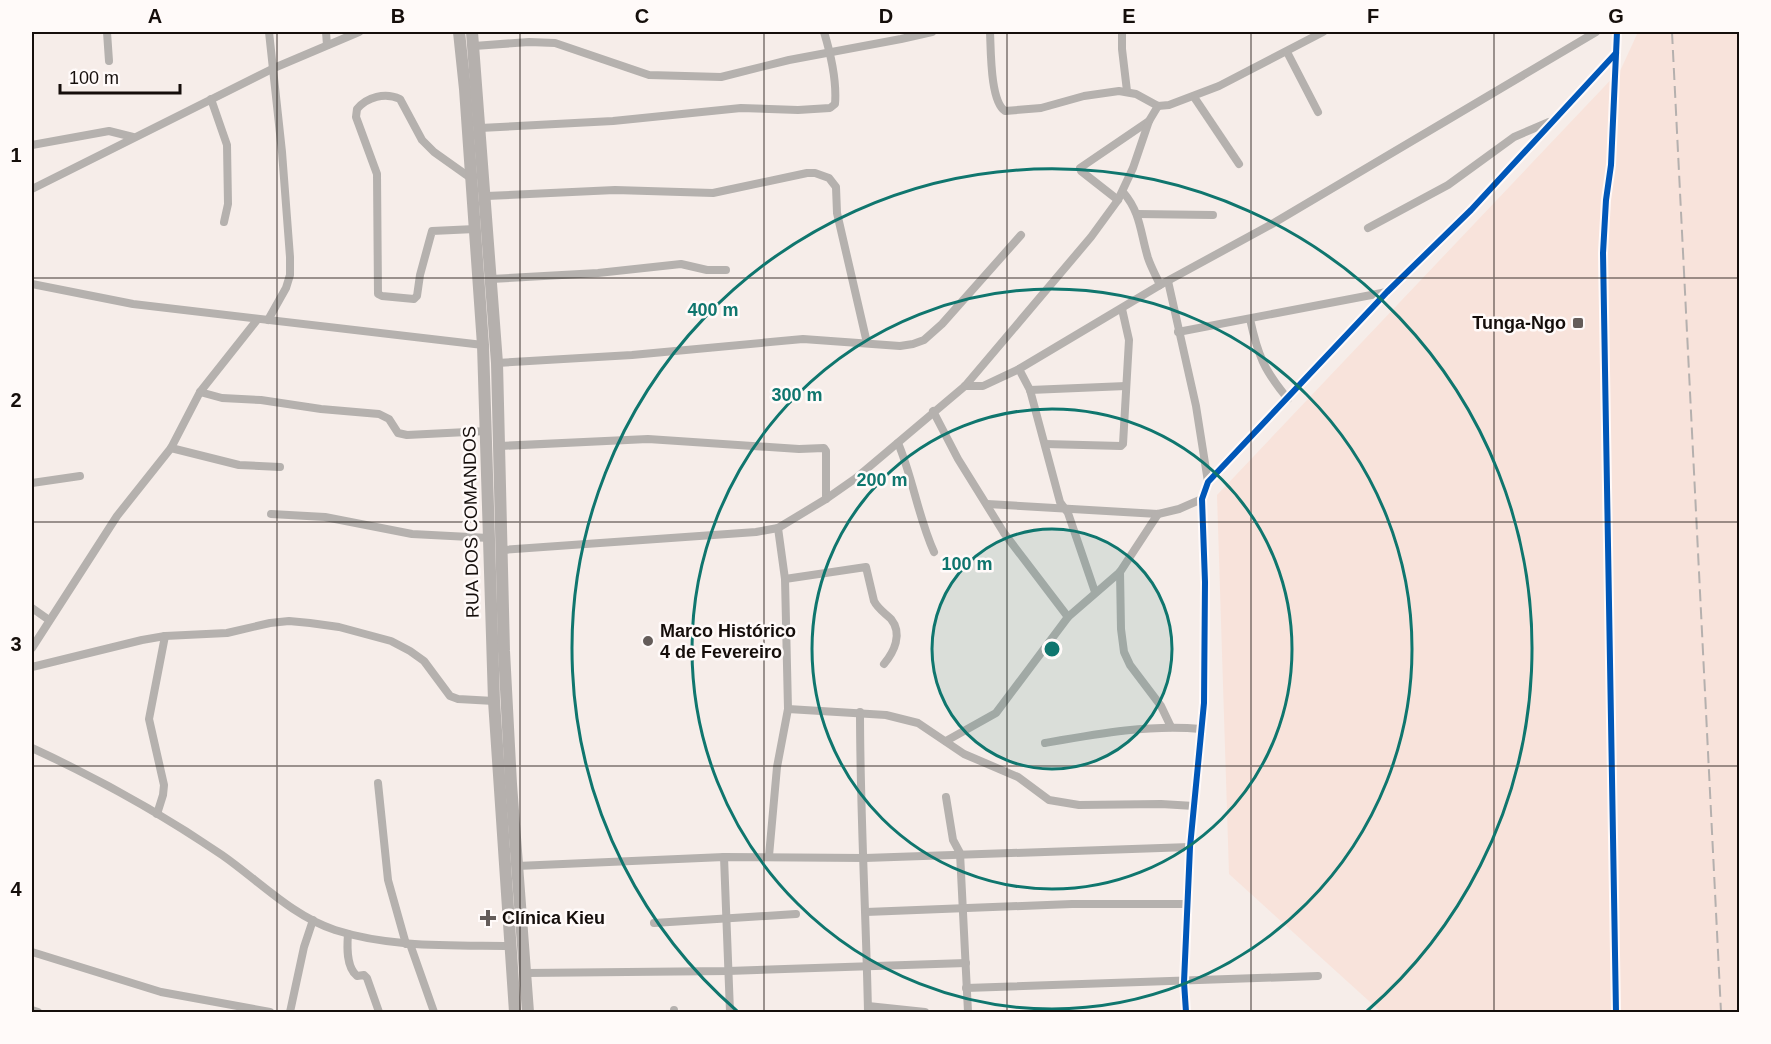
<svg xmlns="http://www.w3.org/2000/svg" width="1771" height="1044" viewBox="0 0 1771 1044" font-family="Arial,sans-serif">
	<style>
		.built { fill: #f8e3db }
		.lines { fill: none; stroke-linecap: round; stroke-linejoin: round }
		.minor { stroke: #b5b1ae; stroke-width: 8 }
		.secondary { stroke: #b5b0ad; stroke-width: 12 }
		.rail { stroke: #b5b0ae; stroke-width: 2; stroke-dasharray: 12 6; stroke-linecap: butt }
		.cycleway-casing { stroke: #fffaf9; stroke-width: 10 }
		.cycleway { stroke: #0057b8; stroke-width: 6 }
		.grid { fill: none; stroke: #150e0b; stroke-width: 1.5; stroke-opacity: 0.55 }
		.ring { fill: none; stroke: #0f766e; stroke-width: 3 }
		.poi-dot { fill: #645c59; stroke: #fffaf9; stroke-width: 2 }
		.labels { text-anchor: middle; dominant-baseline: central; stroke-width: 5; stroke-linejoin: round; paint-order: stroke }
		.poi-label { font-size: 18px; font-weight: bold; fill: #150e0b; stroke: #fffaf9; text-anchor: start }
		.street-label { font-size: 18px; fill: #150e0b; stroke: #fffaf9 }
		.centre { fill: #0f766e; stroke: #fffaf9; stroke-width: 3 }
		.ring-label { font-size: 18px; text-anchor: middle; font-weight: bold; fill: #0f766e; stroke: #fffaf9; stroke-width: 5; stroke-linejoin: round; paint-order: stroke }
		.neatline { fill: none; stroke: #150e0b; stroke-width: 2 }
		.grid-label { font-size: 20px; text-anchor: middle; font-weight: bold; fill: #150e0b }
	</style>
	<rect width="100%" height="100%" fill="#f6ede9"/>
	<polygon class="built" points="1638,32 1739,32 1740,662 1738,690 1740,730 1739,1012 1381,1012 1229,874 1217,495 1621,69"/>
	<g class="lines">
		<g class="minor">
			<polyline points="107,32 109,61"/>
			<polyline points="326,32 327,45"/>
			<path d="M990,32C991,50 990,101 1005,111L1041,108L1084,96L1119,91L1136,94L1158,106L1169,105L1219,86L1323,32"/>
			<polyline points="1122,32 1122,49 1127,91"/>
			<polyline points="474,46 529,42 555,43 649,75 721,77 789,60 901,39 932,32"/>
			<polyline points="1287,52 1318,112"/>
			<polyline points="1194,97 1239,164"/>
			<polyline points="211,99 227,145 228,204 224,222"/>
			<path d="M480,128L613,121L741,108L798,110L830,108L835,104C837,80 831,55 824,32"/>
			<polyline points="32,145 109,131 133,137"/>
			<path d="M472,179L434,152L422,140L400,99C385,92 367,97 357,109L356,117L377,174L378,294L382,296L414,299L417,296L420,275L432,231L475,229"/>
			<polyline points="32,189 274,68 359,32"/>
			<path d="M1123,192C1141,213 1140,232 1148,258C1151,267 1156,276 1160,285"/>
			<polyline points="486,196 615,190 713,193 807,173 815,173 829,178 836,187 837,213 867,343"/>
			<polyline points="1118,200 1081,171 1080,168 1149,121"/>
			<polyline points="1137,214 1213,215"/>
			<polyline points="1368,228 1448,185 1514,137 1549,122"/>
			<polyline points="491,279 598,273 681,264 707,270 726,270"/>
			<polyline points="1168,281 1196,406 1208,482"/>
			<polyline points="32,284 133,304 483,345"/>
			<path d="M1250,319C1258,356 1264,370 1288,399"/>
			<polyline points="268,320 286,288 290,275 290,257 282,152 269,32"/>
			<polyline points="1178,332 1387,292"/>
			<polyline points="497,363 632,355 803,339 900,346 913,344 924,340 942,324 1021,235"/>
			<polyline points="1019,369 1030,390 1060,502 1068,513 1095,592"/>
			<polyline points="965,386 983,386 1019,369 1160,285 1272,224 1596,32"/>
			<polyline points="1030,390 1126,386"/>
			<polyline points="200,392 222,398 261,400 321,409 379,414 389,419 398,433 407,435 487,431"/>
			<polyline points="933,411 958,459 1004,533 1068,617"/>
			<path d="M898,443C913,478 918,517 934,552"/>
			<polyline points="1045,444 1121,446 1123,444 1129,340 1122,309"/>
			<polyline points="500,446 648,439 799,449 824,448 826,451 826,499"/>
			<polyline points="171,448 239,465 280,467"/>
			<polyline points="32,483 80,476"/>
			<polyline points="987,504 1158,514 1179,509 1202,499"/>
			<polyline points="271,514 325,517 412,534 489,538"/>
			<polyline points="502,550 756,532 778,528 826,499 856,478 965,386 1091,237 1118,200 1133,168 1149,121 1158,106"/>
			<polyline points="1120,572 1121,629 1124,652 1130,665 1161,706 1171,727"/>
			<path d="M785,579L866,567L874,601C878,609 885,613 891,619C903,634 894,652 884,664"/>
			<polyline points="32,608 49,620"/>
			<polyline points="32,648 117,516 171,448 200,392 257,320"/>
			<polyline points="32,667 142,640 165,636 227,633 270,623 289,621 310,623 339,627 391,641 410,651 424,661 450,696 458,699 494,701"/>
			<polyline points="788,709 886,715 918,723 964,754 1018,777 1049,800 1079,805 1161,804 1194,806"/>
			<path d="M860,712C860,812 866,912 868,1012"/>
			<polyline points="946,741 996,713 1068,617 1120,572 1158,514"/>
			<path d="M1045,743C1096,734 1150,724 1201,729"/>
			<path d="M32,748C97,778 162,814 222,855C258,880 292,916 335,930C391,948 453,945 511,946"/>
			<polyline points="378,783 388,880 406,944"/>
			<polyline points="946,797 953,840 960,853 968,1012"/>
			<polyline points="157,814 163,795 164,785 149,719 165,636"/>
			<polyline points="769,856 777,767 788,709 785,579 778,528"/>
			<polyline points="724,857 730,1012"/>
			<polyline points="517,866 724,857 865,858 1190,847"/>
			<polyline points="866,912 1072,904 1188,904"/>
			<polyline points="654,923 796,914"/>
			<path d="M348,934C347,947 346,967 357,976L364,975L367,978L379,1012"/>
			<polyline points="410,944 434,1012"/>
			<polyline points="32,952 161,992 270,1012"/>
			<polyline points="526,973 728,971 966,963"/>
			<polyline points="966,988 1318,976"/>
			<polyline points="868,1006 925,1012"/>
			<polyline points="32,1010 38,1012"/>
			<polyline points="674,1010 674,1012"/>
			<polyline points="290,1012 304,947 313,920"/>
			<polyline points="1186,1012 1184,982 1190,847 1204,703 1205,582 1202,499 1208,482 1387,292 1471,210 1616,53"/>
			<polyline points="1616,1012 1603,253 1606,200 1611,165 1617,32"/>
		</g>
		<g class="secondary">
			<polyline points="459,32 465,89 483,345 494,701 515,1012"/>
			<polyline points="472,32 497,363 504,651 511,784 528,1012"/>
		</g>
		<polyline class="rail" points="1672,32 1721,1012"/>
		<defs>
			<g id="cycleway">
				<polyline points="1186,1012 1184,982 1190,847 1204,703 1205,582 1202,499 1208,482 1387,292 1471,210 1616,53"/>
				<polyline points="1616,1012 1603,253 1606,200 1611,165 1617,32"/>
			</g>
		</defs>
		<use href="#cycleway" class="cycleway-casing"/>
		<use href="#cycleway" class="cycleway"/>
	</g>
	<path class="grid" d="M277,32V1012M520,32V1012M764,32V1012M1007,32V1012M1251,32V1012M1494,32V1012M32,278H1740M32,522H1740M32,766H1740"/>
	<circle cx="1052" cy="649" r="120" fill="#0f766e" fill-opacity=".12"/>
	<g class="ring">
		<circle cx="1052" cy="649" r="120"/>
		<circle cx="1052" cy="649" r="240"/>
		<circle cx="1052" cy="649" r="360"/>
		<path d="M737 1011A480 480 0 1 1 1367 1011"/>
	</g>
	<g class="poi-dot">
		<rect x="1572" y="317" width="12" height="12" rx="3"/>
		<circle cx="648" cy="641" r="6"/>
		<path d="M485 909h6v6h6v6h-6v6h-6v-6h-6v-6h6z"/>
	</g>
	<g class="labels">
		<g class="poi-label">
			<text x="1566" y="323" text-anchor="end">Tunga-Ngo</text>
			<text x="660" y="631">Marco Histórico<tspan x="660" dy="21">4 de Fevereiro</tspan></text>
			<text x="502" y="918">Clínica Kieu</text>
		</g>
		<g class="street-label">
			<text transform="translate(471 522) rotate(-91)">RUA DOS COMANDOS</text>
		</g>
	</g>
	<circle cx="1052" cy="649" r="9" class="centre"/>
	<g class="ring-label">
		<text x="713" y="316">400 m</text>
		<text x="797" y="401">300 m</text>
		<text x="882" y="486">200 m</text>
		<text x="967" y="570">100 m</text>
	</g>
	<rect width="1771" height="1044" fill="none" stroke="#fffaf9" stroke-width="66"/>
	<path d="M60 84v9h120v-9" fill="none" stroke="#150e0b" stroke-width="3"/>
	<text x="69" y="84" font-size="18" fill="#150e0b" stroke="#fffaf9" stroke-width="4.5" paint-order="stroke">100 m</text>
	<rect x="33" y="33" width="1705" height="978" class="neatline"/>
	<g class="grid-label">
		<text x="155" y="23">A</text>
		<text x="398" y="23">B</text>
		<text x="642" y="23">C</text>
		<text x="886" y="23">D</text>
		<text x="1129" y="23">E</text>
		<text x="1373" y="23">F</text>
		<text x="1616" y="23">G</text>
		<text x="16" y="162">1</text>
		<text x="16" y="407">2</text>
		<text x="16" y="651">3</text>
		<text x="16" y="896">4</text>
	</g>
</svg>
